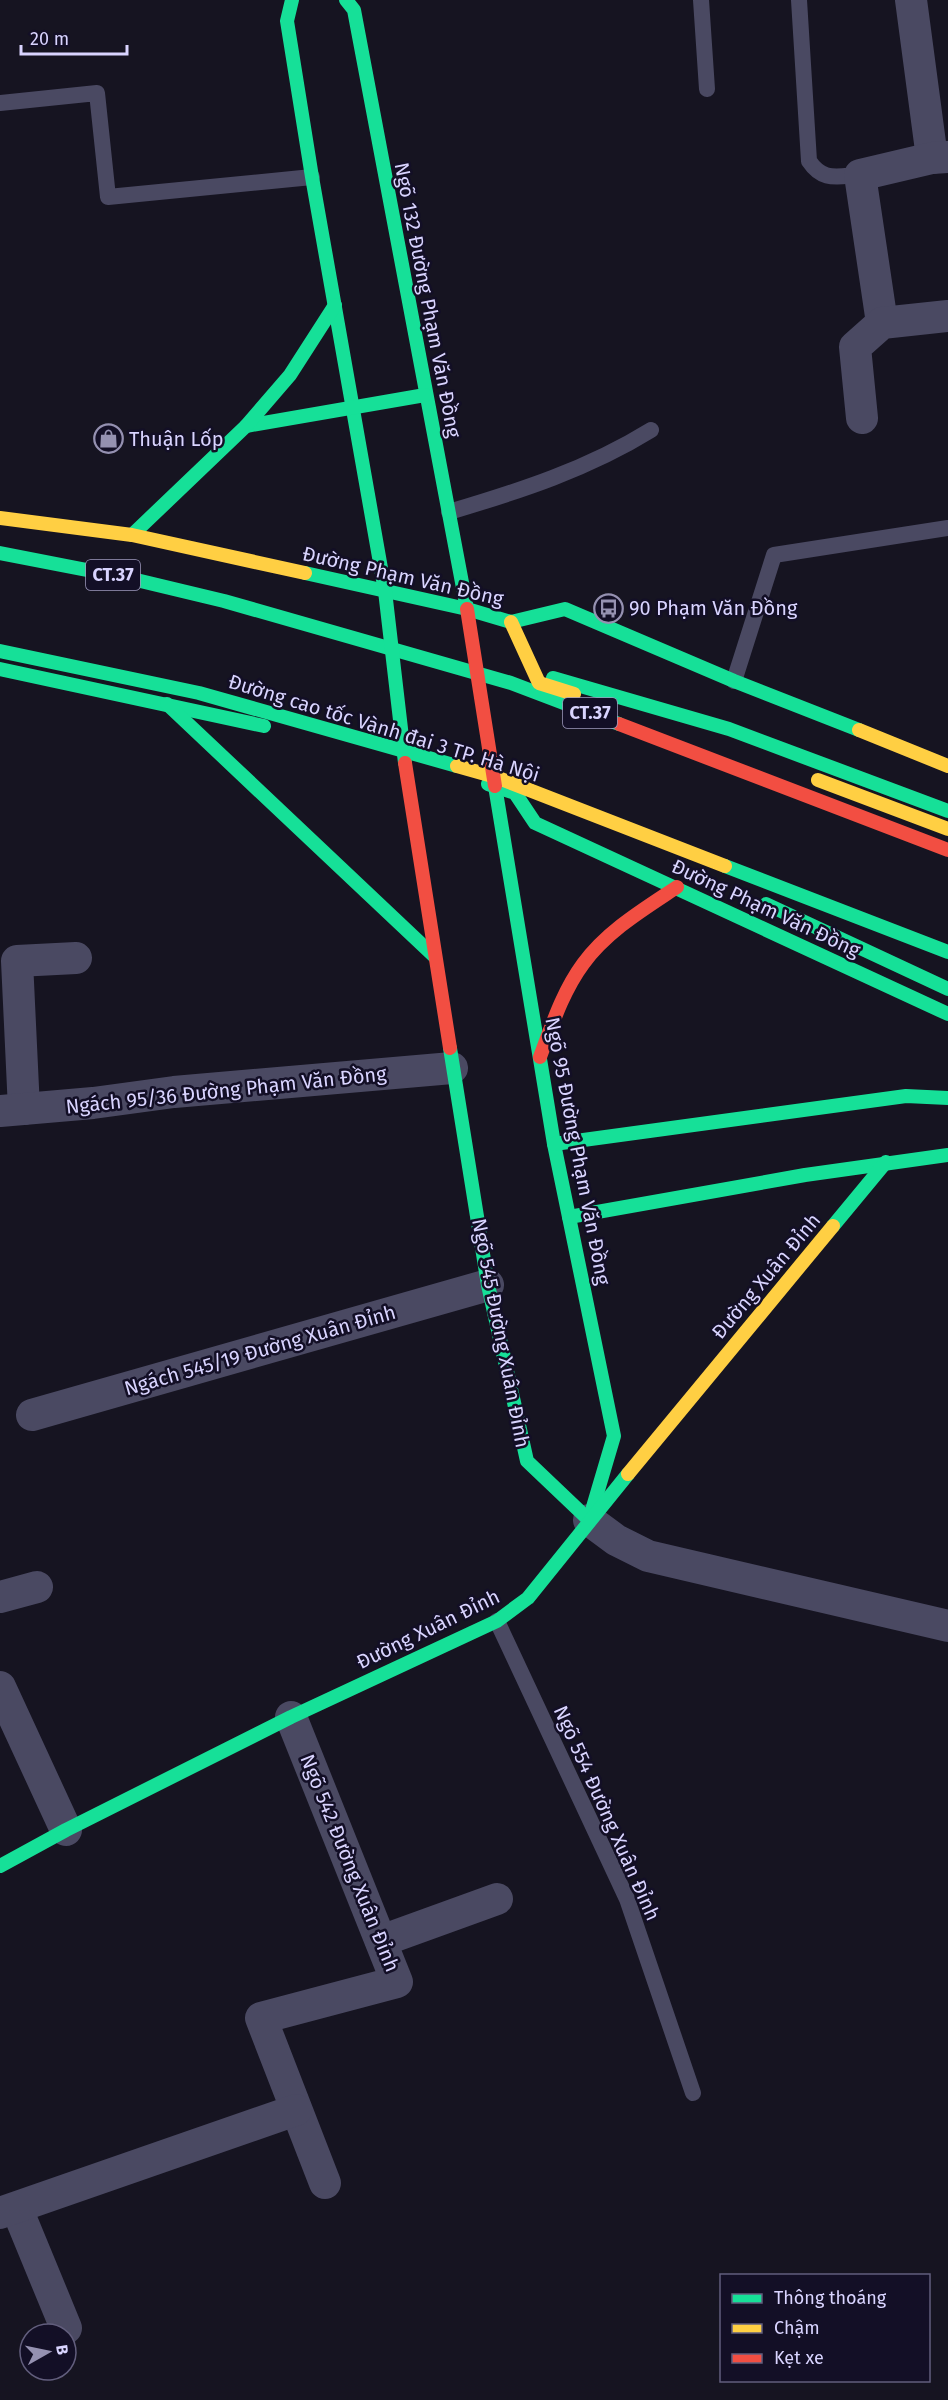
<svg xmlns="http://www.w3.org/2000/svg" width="948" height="2400" viewBox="0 0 948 2400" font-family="'Fira Sans',sans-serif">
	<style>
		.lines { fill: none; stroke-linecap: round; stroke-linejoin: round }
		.lane { stroke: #4a4962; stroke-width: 16 }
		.street { stroke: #4a4962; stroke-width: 32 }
		.fast { stroke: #16e098; stroke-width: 14 }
		.slow { stroke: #ffcf43; stroke-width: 14 }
		.jam { stroke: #f24e42; stroke-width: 14 }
		.labels { text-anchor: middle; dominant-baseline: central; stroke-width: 5; stroke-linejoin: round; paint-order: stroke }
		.shield { fill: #130f26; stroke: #9e99be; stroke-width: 1.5 }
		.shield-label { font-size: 18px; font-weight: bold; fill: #d9d4ff }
		.street-label { font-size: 20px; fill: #d9d4ff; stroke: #130f26 }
		.poi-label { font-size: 20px; fill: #d9d4ff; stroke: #130f26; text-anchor: start }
	</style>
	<rect width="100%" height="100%" fill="#161421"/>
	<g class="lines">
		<g class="lane">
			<polyline points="701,0 707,89"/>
			<path d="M799,0L809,161C823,182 837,176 860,175"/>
			<polyline points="0,103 97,93 108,197 312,177"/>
			<path d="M449,512C520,491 588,469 651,430"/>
			<polyline points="734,681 774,555 948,528"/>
			<polyline points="497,1621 627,1899 693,2093"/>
		</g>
		<g class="street">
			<polyline points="911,0 932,158"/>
			<polyline points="882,323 860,175 932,158 948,157"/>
			<polyline points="862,418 855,347 882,323 948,316"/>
			<polyline points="24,1109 17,961 76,958"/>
			<polyline points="0,1111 93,1103 174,1092 452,1068"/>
			<polyline points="32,1415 488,1285"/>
			<polyline points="589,1520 616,1540 648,1556 948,1626"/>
			<polyline points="0,1597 37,1587"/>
			<polyline points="0,1687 66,1830"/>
			<polyline points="291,1717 397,1982 261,2018 325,2183"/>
			<polyline points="381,1941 497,1899"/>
			<polyline points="17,2209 66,2328"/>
			<polyline points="0,2213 296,2110"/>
		</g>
		<g class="fast">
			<polyline points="292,0 287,21 312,177 385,591"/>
			<polyline points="346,0 354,10 467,609"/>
			<polyline points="246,426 425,395"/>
			<polyline points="132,535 246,426 290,375 335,305"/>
			<polyline points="0,553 128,578 224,601 511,683 619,724"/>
			<polyline points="305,573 467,609 511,622 565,609 734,681 859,730"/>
			<polyline points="385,591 405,763"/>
			<polyline points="0,651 199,693 457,766"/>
			<polyline points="0,669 264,726"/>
			<polyline points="553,678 729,729 948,811"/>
			<polyline points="167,704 434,956"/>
			<polyline points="488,784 515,793 535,823 948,1014"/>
			<polyline points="495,786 554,1144 614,1436 593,1507"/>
			<polyline points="725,866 948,952"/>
			<polyline points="766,904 948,989"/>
			<polyline points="450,1048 488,1285 527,1461 589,1520"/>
			<polyline points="554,1144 906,1096 948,1098"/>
			<polyline points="569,1217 805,1175 948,1155"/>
			<polyline points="833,1226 886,1162"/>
			<polyline points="0,1866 66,1830 291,1717 497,1621 528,1598 628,1474"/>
		</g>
		<g class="slow">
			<polyline points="0,518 132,535 305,573"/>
			<polyline points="511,622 539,683 574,694"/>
			<polyline points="859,730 948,766"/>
			<polyline points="457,766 496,777 725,866"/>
			<polyline points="818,780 948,829"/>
			<polyline points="628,1474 833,1226"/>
		</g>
		<g class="jam">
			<polyline points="467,609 495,786"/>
			<polyline points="619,724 948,850"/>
			<polyline points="405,763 450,1048"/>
			<path d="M540,1057C552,1025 563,991 583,964C607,931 644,909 677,887"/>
		</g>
	</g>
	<defs>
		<symbol id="shop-ring" viewBox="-11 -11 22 22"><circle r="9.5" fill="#130f26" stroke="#9591b1" stroke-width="1.5"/><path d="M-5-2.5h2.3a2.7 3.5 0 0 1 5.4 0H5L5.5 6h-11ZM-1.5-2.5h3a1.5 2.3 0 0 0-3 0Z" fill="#9591b1"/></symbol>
		<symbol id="bus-ring" viewBox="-11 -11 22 22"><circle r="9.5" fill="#130f26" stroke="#9591b1" stroke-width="1.5"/><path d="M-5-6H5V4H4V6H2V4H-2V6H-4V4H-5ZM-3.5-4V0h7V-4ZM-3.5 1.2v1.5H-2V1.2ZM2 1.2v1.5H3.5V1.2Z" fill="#9591b1"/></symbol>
	</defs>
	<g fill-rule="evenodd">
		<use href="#shop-ring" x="92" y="422" width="33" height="33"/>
		<use href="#bus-ring" x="592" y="592" width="33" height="33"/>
	</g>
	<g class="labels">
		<g class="shield">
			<rect x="86" y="560" width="54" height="30" rx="4.5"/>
			<rect x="563" y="698" width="54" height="30" rx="4.5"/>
		</g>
		<g class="shield-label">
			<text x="113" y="575">CT.37</text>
			<text x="590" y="713">CT.37</text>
		</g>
		<g class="street-label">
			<text transform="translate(428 300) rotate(79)">Ngõ 132 Đường Phạm Văn Đồng</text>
			<text transform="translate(403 576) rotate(13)">Đường Phạm Văn Đồng</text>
			<text transform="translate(384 728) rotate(17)">Đường cao tốc Vành đai 3 TP. Hà Nội</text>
			<text transform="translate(766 908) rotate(25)">Đường Phạm Văn Đồng</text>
			<text transform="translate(226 1090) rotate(-6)">Ngách 95/36 Đường Phạm Văn Đồng</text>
			<text transform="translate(578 1151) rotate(79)">Ngõ 95 Đường Phạm Văn Đồng</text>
			<text transform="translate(766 1276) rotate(-50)">Đường Xuân Đỉnh</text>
			<text transform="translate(501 1333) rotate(79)">Ngõ 545 Đường Xuân Đỉnh</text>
			<text transform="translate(260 1350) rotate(-16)">Ngách 545/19 Đường Xuân Đỉnh</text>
			<text transform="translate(428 1629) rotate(-26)">Đường Xuân Đỉnh</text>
			<text transform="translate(607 1813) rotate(66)">Ngõ 554 Đường Xuân Đỉnh</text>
			<text transform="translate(350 1863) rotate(68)">Ngõ 542 Đường Xuân Đỉnh</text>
		</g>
		<g class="poi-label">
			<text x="129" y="439">Thuận Lốp</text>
			<text x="629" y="608">90 Phạm Văn Đồng</text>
		</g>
	</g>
	<rect x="720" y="2274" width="210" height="108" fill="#130f26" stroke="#625e7d" stroke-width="1.5"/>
	<rect x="732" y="2294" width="30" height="9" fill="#16e098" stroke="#625e7d" stroke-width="1.5"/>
	<text x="774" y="2304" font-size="18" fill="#d9d4ff">Thông thoáng</text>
	<rect x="732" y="2324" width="30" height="9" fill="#ffcf43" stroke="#625e7d" stroke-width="1.5"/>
	<text x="774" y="2334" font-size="18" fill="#d9d4ff">Chậm</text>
	<rect x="732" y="2354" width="30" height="9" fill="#f24e42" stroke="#625e7d" stroke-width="1.5"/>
	<text x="774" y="2364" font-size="18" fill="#d9d4ff">Kẹt xe</text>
	<g transform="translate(48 2352) rotate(81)"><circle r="28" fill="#130f26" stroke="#625e7d" stroke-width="1.5"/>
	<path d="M0-4.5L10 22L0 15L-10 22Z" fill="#9591b1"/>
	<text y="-9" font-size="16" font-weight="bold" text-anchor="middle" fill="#d9d4ff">B</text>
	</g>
	<path d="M21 45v9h106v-9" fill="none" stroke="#d9d4ff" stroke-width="3"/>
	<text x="30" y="45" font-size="18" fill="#d9d4ff" stroke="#130f26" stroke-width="4.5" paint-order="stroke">20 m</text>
</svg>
